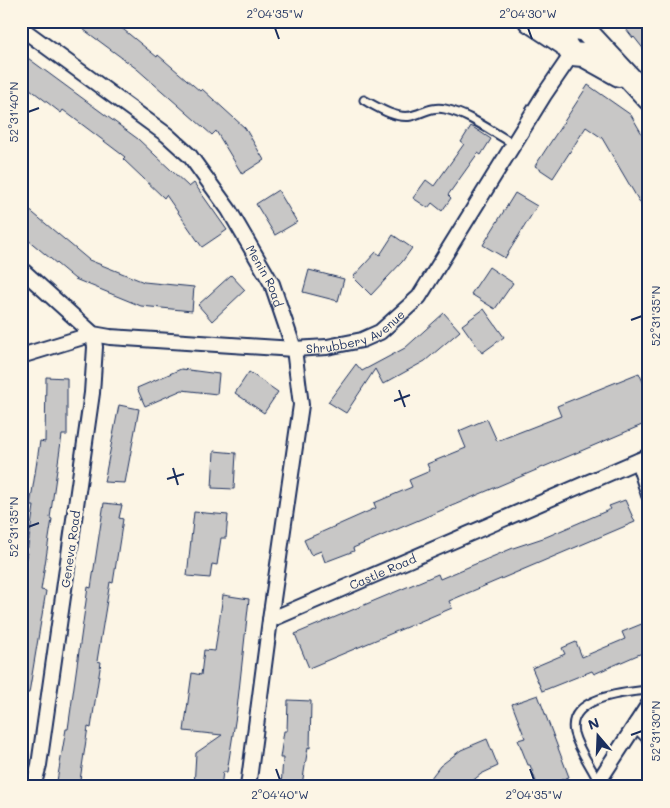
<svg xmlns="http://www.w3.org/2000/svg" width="670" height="808" viewBox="0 0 670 808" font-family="Mali,sans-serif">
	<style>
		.building { fill: #c8c7c6; stroke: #1b2f5e }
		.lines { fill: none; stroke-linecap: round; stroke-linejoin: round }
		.service-casing { stroke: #1b2f5e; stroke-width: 11 }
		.minor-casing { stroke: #1b2f5e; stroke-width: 18 }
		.primary-casing { stroke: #1b2f5e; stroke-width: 26 }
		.service { stroke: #fcf5e5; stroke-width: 7 }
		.minor { stroke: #fcf5e5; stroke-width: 14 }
		.primary { stroke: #fcf5e5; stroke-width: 22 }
		.ticks { fill: none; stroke: #1b2f5e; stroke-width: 2 }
		.labels { text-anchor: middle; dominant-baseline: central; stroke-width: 5; stroke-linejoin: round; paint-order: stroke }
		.street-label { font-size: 12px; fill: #1b2f5e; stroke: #fcf5e5 }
		.neatline { fill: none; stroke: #1b2f5e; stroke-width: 2 }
		.ticks-label { font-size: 12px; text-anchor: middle; fill: #1b2f5e }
	</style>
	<rect width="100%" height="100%" fill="#fcf5e5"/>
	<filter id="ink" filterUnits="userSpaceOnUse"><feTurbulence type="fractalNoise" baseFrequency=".02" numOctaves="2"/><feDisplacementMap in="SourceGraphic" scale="10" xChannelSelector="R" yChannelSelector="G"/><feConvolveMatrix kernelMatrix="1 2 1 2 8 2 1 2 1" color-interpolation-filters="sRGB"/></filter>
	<g filter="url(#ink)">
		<g class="building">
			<polygon points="72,21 112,21 124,30 157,57 158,55 200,91 202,89 245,128 264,160 242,174 216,131 212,135 137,69"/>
			<polygon points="620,21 649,21 649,56 634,37 633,38"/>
			<polygon points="21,53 138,139 189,187 194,183 227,230 202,247 166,195 164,198 123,159 125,157 63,110 61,113 21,82"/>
			<polygon points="588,85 631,115 649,146 649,218 602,138 586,127 553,178 535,166"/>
			<polygon points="471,126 491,139 481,155 478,153 448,195 451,198 442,211 432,203 428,208 413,198 426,180 434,186 464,144 461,142"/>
			<polygon points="278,190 297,222 275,235 256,204"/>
			<polygon points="515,193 537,206 505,258 483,245"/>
			<polygon points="21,203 89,260 144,282 194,287 192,311 141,306 75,279 21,234"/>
			<polygon points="393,235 412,248 402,262 371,295 353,277 376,252 380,255"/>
			<polygon points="489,267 513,283 495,309 471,294"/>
			<polygon points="309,270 344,279 338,301 303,292"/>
			<polygon points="231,275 245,290 212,321 198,305"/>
			<polygon points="484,309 504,337 482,353 462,325"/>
			<polygon points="444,313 460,331 425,361 383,384 375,369 346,413 328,402 356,364 362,371 405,348"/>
			<polygon points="181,369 219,374 217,394 182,390 145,406 137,388"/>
			<polygon points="249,372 278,392 264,413 235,393"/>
			<polygon points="639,373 644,384 649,382 649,422 353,548 354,551 325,562 321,551 311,555 304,540 376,508 374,503 412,487 409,480 430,471 427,464 466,448 459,431 487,419 497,441 561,416 557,406"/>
			<polygon points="46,377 67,378 67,435 62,435 50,518 52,519 41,590 46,591 29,693 21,693 21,604 25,579 23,579 34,506 30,506 40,441 45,442"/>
			<polygon points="119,405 139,409 125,483 104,482"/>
			<polygon points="214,451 236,453 234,489 212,488"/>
			<polygon points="625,500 635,522 449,601 452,608 309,668 295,634 438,574 440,579 513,548 546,537 611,509 609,506"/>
			<polygon points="104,503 122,505 119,518 123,519 113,583 110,582 97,661 101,662 91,728 88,727 79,787 56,787 66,729 68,729 88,587 91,588"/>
			<polygon points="194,512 228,515 226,538 221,538 217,565 212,564 210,578 187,576"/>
			<polygon points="223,595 249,599 237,709 227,772 223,772 221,787 194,787 196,753 222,735 184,731 192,673 201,675 204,650 215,651"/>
			<polygon points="649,621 649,650 594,674 592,671 542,691 532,668 565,654 562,648 576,642 582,657 625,639 622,632"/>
			<polygon points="538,695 569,777 543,787 538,787 530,765 528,765 518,740 525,738 512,704"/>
			<polygon points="288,700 311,701 310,748 308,747 302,785 281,787 283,758 280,758 284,731 287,731"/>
			<polygon points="487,739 498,766 481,774 465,787 424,787 440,766 461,750"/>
		</g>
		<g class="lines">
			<defs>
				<g id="service">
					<path d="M364,100C377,107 395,119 411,116C423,113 432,106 445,109C469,114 492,132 514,144"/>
					<path d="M598,781C591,766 578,749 574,733C566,697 626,692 649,690"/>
				</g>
				<g id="minor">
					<path id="s1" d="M21,28L167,135L190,156L229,210L272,284L294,349L301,405L270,620"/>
					<path id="s2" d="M21,269L93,334L110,337L294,349L327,347L362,340L380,332L419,297L544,95L572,54"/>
					<polyline points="21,356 93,334 95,347 92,393 39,765 33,787"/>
					<polyline points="638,461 649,495"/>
					<polyline points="636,724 649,737"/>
					<path id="s3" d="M248,787L270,620L649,456"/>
					<polyline points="595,787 649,704"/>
				</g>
				<g id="primary">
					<polyline points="530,21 565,44 572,54 583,55 619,75"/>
					<polyline points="555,21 564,26 585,30 649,99"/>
				</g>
			</defs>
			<use href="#service" class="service-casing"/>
			<use href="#minor" class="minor-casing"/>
			<use href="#primary" class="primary-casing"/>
			<use href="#service" class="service"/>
			<use href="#minor" class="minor"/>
			<use href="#primary" class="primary"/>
		</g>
	</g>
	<path class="ticks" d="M275,28L279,39M528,28L532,39M28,112L39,108M631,320L642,316M399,390L405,407M394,401L410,395M173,468L178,485M167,479L184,474M28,527L39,523M631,735L642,731M276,769L280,780M530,769L534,780"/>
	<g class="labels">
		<g class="street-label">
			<text stroke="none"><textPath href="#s1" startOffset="354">Menin Road</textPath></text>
			<text stroke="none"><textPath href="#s2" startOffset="364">Shrubbery Avenue</textPath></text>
			<text transform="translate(70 549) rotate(-82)">Geneva Road</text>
			<text stroke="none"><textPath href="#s3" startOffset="291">Castle Road</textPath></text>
		</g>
	</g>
	<rect width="670" height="808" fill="none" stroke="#fcf5e5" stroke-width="55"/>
	<g transform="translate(598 736) rotate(341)" stroke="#fcf5e5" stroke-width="4" paint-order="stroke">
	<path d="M0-4L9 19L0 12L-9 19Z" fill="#1b2f5e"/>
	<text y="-8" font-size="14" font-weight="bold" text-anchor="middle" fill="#1b2f5e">N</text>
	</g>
	<rect x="28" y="28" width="614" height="752" class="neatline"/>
	<g class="ticks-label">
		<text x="275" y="18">2°04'35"W</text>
		<text x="528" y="18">2°04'30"W</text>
		<text transform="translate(14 112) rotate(-90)" y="4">52°31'40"N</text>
		<text transform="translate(656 316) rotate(-90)" y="4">52°31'35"N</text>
		<text transform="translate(14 527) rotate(-90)" y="4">52°31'35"N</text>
		<text transform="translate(656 731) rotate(-90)" y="4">52°31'30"N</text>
		<text x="280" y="799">2°04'40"W</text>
		<text x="534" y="799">2°04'35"W</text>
	</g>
</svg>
